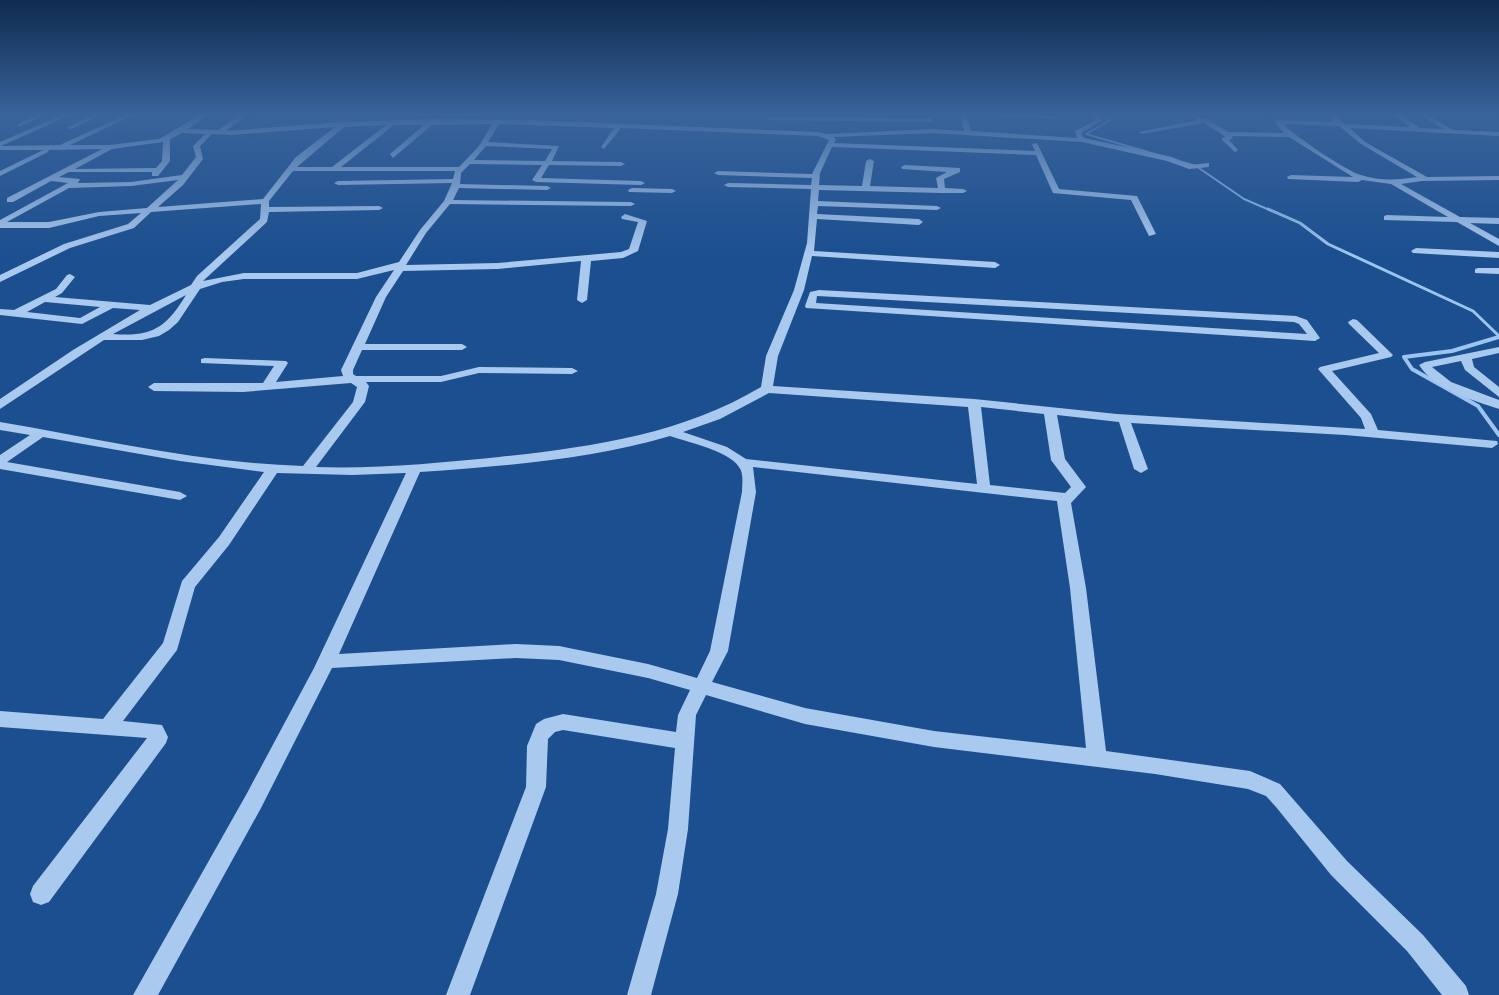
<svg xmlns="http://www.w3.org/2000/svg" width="1499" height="995" viewBox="0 0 1499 995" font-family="Karla,sans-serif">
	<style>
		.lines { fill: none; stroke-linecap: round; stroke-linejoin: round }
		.stream-far2 { stroke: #9cc4f0; stroke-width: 2 }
		.stream-far1 { stroke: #9cc4f0; stroke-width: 3 }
		.stream { stroke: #9cc4f0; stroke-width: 4 }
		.minor { fill: #a9c9ee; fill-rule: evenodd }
	</style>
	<rect width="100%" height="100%" fill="#1b4f8f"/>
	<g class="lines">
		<polyline class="stream-far2" points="1101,114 1109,121 1086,134 1196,166 1244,199 1272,211"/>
		<polyline class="stream-far1" points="1268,209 1300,223 1328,244 1473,311 1499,336"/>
		<polyline class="stream" points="1499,337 1452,351 1404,357 1412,369 1478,406 1499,435"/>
		<g class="minor">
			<polygon points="38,114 47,114 21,126 16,125"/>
			<path d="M64,114H73L1,146L60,145L127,114H136L70,145H109L159,139L201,114H209L188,129L218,130L240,114H248L226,131L343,122L432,119L528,120L819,132L826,134L933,129L964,131L960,114H966L971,131L1077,138L1075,131L1096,120L1089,114H1097L1103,120L1081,133L1084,138L1172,157L1190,165L1209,163V167L1189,169L1167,161L1082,142L933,133L833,137L836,139L834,143L1035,151L1032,144L1037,143L1059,189L1137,196L1156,234L1149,236L1131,200L1053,193L1036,155L832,147L820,173L819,185L862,186L866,161L870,159L874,161L870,186L938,188L936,178L947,172L902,169L901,167L905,165L960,168V172L944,179L945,188L963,189L967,191L963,193H942L819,190L818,201L937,206L941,208L937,210L818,206L817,214L919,219L923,222L919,225L817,219L814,251L995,262L1000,265L995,268L812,256L804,290L778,356L773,386L974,399L1117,414L1365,429L1361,418L1318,369L1320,367L1379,353L1349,324L1348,322L1353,319L1357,320L1393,355L1391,357L1332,371L1371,414L1378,430L1497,441L1498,444L1492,448L1345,435L1131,423L1148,469L1141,473L1134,469L1119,422L1057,415L1065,459L1086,487L1071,503L1086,588L1106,751L1250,771L1280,784L1347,861L1423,935L1466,986L1469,995H1442L1407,951L1331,875L1276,807L1266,796L1248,789L1155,774L934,747L805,724L706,695L696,715L688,829L678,894L651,995H627L656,894L668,829L675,748L563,730L555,732L548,739L546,787L470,995H446L526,787L527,746L536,724L544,719L563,714L676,732L678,715L690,690L648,678L559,660L516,658L332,668L261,808L158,995H133L246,795L314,668L406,473L352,475L277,473L229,545L195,587L177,650L123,721L162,725L168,737L166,743L49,902L41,905L33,902L30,894L33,886L147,738L0,727V711L103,719L163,643L182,581L219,537L264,472L180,461L43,437L7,462L180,492L187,496L180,500L0,469V455L30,435L0,430V422C100,439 201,463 303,466L353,402L357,387L351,383L243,392L154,391L148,387L154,383H263L274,366L201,363V359L205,358L286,361L288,363L276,382L343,376L341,370L376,297L394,270L357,279H244L222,282L200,289L178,322L169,330L159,336L142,340H104L0,409V399L73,350L140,310L113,308L82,324L0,315V309L14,310L56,289L67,275L70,274L75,277L62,293L55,297L150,305L191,285L197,276L260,219L261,204L151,212L134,228L70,248L0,282V275L64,244L128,224L141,213L99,216L49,228H0V220L68,183L51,181L13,202H7V198L102,149L49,150L48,152L0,176V171L43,150H0V142ZM492,124L479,146L459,167H341L394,125H424L390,154L393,158L432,125ZM499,124L614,128L601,147L604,149L621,128L818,136L829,140L812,174L718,171L714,173L718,175L812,178L811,185L728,183L724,185L728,187L811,189L807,243L794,290L766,356L761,387C680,435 591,447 499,457C438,463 377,469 316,467L365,402L369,386L366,382H441L479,373L572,374L578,371L572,368L479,367L441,376H356L353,374V370L362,350H462L467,347L462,344H365L386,297L403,271L498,269L581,261L577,300L582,303L587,300L591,261L623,258L638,251L647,221L625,214L621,217L622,219L638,222L629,249L621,252L498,263L406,265L426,233L450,204L631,206L635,204L631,202L453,200L459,188L547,190L551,188L547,186L460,184L461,173L470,164L542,165L532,180L536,182L641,185L645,183L641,181L541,178L549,165L621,166L625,164L621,162L552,161L559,146L488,142ZM386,125L332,167H297L344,127ZM335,127L296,157L263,199L158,207L183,185L203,159L200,146L212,134L231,135ZM182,133L205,134L193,146L196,157L182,175L131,182L78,183L80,179L59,177L69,172H152V176H158L170,161V139ZM163,142L162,161L156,168L75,169L112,149ZM486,146L552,149L545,161L474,160ZM293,171H455L453,179L338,181L334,183L338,185L452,183L444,201L420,230L399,262L357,273H244L203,281L267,222L269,212L379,210L383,208L379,206L269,207V201ZM178,180L147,208L99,212L49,222H7L69,188L131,186ZM186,295C166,328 152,337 113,334ZM45,302L100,307L80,318L27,312ZM769,393L968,407L977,484L746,459L727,447L683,432L720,419ZM981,407L1044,414L1051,460L1071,487L1065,493L990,485ZM670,436C688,442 729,451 739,467C744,473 742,484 742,492L710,651L697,678L648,664L559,646L516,644L339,654L420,472C503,466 590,460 670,436ZM753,467L1057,501L1070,588L1086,748L934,731L805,708L712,682L728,651L756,492Z"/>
			<polygon points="93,114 102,114 72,129 67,128"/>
			<polygon points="970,114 1035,114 1056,117 1053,119"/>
			<path d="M1183,114H1194L1207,119L1228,132L1284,133L1274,122L1277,120L1334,122L1326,114H1333L1345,124L1410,127L1392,114H1400L1420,128L1443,129L1418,114H1426L1453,130L1499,132V136L1350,128L1365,142L1427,177L1499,176V180L1422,181L1401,184L1460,217L1499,218V224L1470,223L1499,239V246L1457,222L1384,220V216L1387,215L1448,217L1391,184L1362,180L1358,182L1288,179L1287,177L1291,175L1353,177L1289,137L1232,136L1233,138L1229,140L1238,150L1235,152L1222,140V138L1225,137L1223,135L1204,123L1142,134L1139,132L1198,120ZM1283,124L1339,126L1361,144L1417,177C1398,180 1379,181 1361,175C1346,171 1295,136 1283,124Z"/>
			<polygon points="768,117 931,118 934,120 931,122 766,120"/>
			<polygon points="632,188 672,189 676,191 672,193 629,192 628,190"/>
			<polygon points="1416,248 1499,252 1499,258 1413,253 1411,251"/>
			<polygon points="1478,268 1499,268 1499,274 1475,273 1475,269"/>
			<path d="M819,290L1296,316L1307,320L1320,338L1315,341L806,308L805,306L810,292ZM817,296L1294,322L1299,324L1307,334L816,303Z"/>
			<path d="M1499,347V353L1472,359L1474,367L1499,387V397L1465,370L1461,361L1432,367L1451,382L1499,400V409C1472,400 1435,390 1419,365L1425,362Z"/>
		</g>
	</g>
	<linearGradient id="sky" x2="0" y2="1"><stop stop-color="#0f2b4f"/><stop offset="0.45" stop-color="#39639b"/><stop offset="1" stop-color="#39639b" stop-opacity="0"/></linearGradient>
	<rect width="1499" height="254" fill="url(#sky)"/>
</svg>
